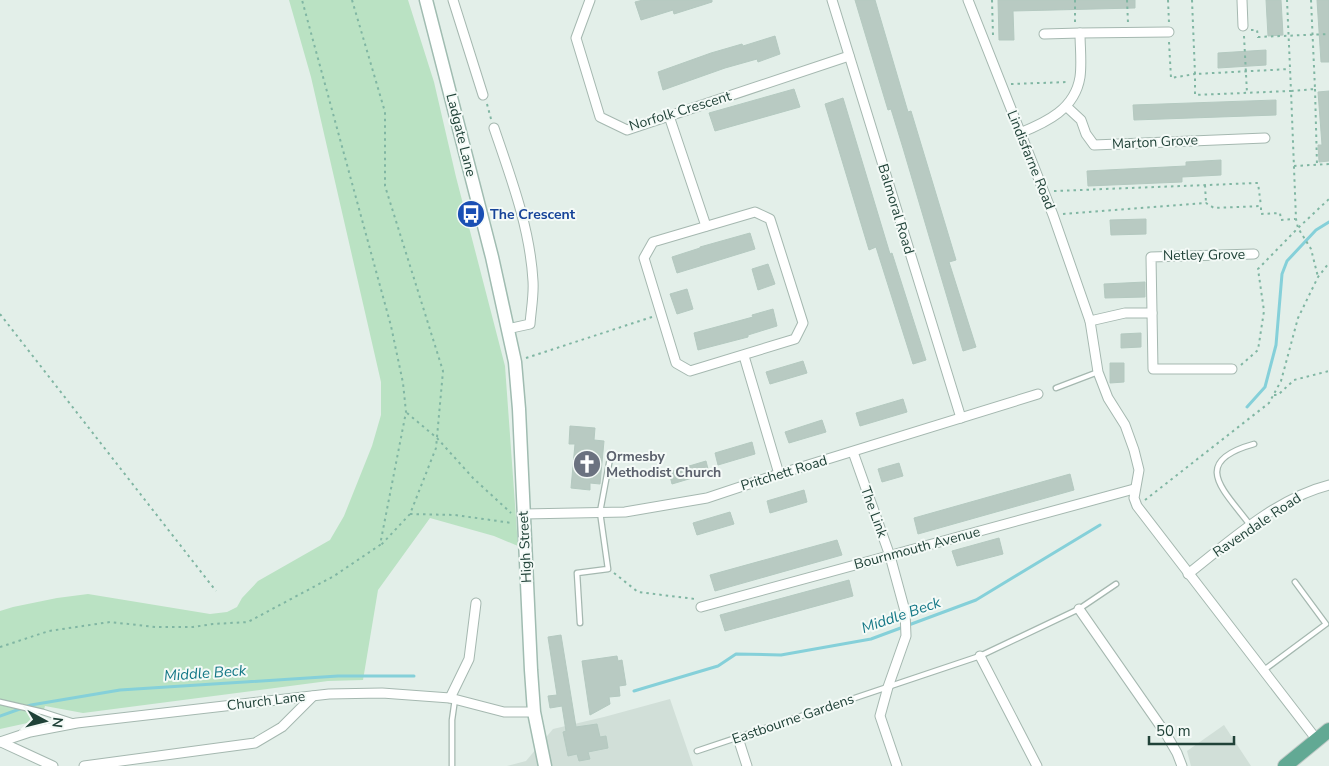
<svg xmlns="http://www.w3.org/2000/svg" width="1329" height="766" viewBox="0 0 1329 766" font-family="'Nunito Sans',sans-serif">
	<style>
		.built { fill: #d1dfd8 }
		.green { fill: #bae2c3 }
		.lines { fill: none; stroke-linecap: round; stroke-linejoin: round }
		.stream { stroke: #85d0d9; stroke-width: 3 }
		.building { fill: #b8cac2; stroke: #b4c9c0 }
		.service-casing { stroke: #a5b8b0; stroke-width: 7 }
		.minor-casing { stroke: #a5b8b0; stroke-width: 11 }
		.secondary-casing { stroke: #a0bcb1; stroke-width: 15 }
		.primary-casing { stroke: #c1cac7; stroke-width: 16 }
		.path { stroke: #80b6a3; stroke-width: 2; stroke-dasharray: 2.5 4; stroke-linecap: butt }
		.service { stroke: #fff; stroke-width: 4.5 }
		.minor { stroke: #fff; stroke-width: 9 }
		.secondary { stroke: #fff; stroke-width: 12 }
		.primary { stroke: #62a994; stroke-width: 14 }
		.labels { text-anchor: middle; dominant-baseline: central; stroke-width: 4; stroke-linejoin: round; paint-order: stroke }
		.street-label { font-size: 14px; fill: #204238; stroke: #f4faf7 }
		.transit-label { font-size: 14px; font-weight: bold; fill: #164399; stroke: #f4faf7; text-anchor: start }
		.worship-label { font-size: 14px; font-weight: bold; fill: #5b616d; stroke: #f4faf7; text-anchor: start }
		.water-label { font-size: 15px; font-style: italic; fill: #137786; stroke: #f4faf7 }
	</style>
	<rect width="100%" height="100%" fill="#e3efe9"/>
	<g class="built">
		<polygon points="670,699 693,766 507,766 526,761 553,729 604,717"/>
		<polygon points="1224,725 1251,766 1191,766 1187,751"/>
	</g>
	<polygon class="green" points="289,0 408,0 434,82 456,177 505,366 518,546 494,536 430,518 378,590 363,680 328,681 83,713 45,706 41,720 0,729 0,611 13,607 57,598 88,594 210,614 227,612 237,607 242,598 258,581 330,540 344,516 372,446 381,415 381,382 311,77"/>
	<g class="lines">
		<g class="stream">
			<polyline points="1247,407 1265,387 1276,345 1282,274 1287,261 1316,230 1329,222"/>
			<polyline points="634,691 718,666 736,654 781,655 871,639 976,600 1100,525"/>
			<polyline points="0,716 31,705 120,690 338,676 414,676"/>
		</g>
	</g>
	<g class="building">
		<polygon points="643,0 712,0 712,2 674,14 673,10 641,20 635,2"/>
		<polygon points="855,0 875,0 908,112 911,111 956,260 949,262 976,347 963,351 903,148 891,109 888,110"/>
		<polygon points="998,0 1135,0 1135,8 1013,11 1014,40 999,40"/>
		<polygon points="1266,0 1281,0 1283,35 1268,36"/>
		<polygon points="1317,0 1329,0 1329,62 1321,62"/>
		<polygon points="775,36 780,54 758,62 757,59 725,68 663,90 658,72 711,53 742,44 743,46"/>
		<polygon points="1266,50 1266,65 1218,68 1218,53"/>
		<polygon points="794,89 800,107 715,131 709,113"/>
		<polygon points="1329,91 1329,161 1319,162 1318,145 1322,145 1318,92"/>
		<polygon points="843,98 890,254 892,253 926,360 913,364 876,247 869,250 825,104"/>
		<polygon points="1276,100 1276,115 1134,120 1133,105"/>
		<polygon points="1221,160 1221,175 1182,177 1182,182 1088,186 1087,171 1186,166 1186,162"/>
		<polygon points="1146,219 1146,234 1111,235 1110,220"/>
		<polygon points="750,233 755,249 677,273 672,257 700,248 700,247"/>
		<polygon points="768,264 775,284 758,290 752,269"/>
		<polygon points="1145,282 1145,297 1105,298 1104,284"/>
		<polygon points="687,289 693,309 677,314 670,294"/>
		<polygon points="773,309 777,326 748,335 748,337 698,350 694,333 753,317 752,315"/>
		<polygon points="1141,333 1141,347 1121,348 1121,334"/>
		<polygon points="803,361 807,373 770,384 766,372"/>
		<polygon points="1110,363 1124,363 1124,382 1110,383"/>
		<polygon points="903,399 907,412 860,426 856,413"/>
		<polygon points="822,420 826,432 789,443 785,432"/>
		<polygon points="570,426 595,428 594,440 604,441 600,484 590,483 590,490 571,488 575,444 569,444"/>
		<polygon points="752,442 755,454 718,465 715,453"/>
		<polygon points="706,461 709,473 672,484 669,472"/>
		<polygon points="899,463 903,476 882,482 878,469"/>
		<polygon points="1070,474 1074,490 918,534 914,518"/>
		<polygon points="804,490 807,502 770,513 767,501"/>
		<polygon points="730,512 734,524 697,535 693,523"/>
		<polygon points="999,538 1003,554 957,566 952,551"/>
		<polygon points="837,540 842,555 715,591 710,575"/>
		<polygon points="849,580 853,596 725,631 720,615"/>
		<polygon points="561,635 576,727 597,724 600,737 606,736 608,748 588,752 590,759 579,761 577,754 568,756 563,732 566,731 562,706 550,708 548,696 557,695 548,637"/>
		<polygon points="617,656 618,661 622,660 626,685 619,686 620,696 609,697 610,704 590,715 582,661"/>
	</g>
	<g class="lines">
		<defs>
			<g id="service">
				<polyline points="1056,388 1098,372"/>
				<path d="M1250,525C1224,490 1189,462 1254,444"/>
				<polyline points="580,623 577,573 608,569 600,512 611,453"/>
				<polyline points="1264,670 1326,624 1295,582"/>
				<polyline points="0,702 43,712 74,722"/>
				<polyline points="697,751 980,656 1079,609 1116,584"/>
				<polyline points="452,766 452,720 455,699"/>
			</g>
			<g id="minor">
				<polyline points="453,0 483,95"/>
				<polyline points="590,0 576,38 600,117 627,130 849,56"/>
				<polyline points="832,0 961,418"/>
				<polyline points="968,0 1053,215 1090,321 1098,372 1108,398 1125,425 1134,450 1139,470 1134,498 1137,506 1317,740"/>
				<polyline points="1242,0 1243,26"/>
				<polyline points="1044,34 1080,33"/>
				<polyline points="1067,107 1081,120 1086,134 1094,145 1265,138"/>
				<polyline points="669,116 706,226"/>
				<path d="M494,128C511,178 530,228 533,281C534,295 531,310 530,324L507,329"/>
				<path d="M1020,133C1047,122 1075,109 1080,77C1082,63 1080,47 1080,33L1169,32"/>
				<polygon points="755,212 770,219 803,323 795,339 690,371 676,363 644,258 653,242"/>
				<polyline points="1090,321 1125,313 1152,313"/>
				<polyline points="744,356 779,474"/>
				<polyline points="1232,369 1153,369 1151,257 1254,254"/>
				<polyline points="853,452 890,556 905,611 906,636 888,687 880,716 897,766"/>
				<polyline points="524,514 625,512 707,498 779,474 1038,394"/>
				<path d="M1188,574C1230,541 1277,498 1329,485"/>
				<polyline points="701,607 1134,489"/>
				<polyline points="1079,609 1166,734 1177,753 1182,766"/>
				<polyline points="980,656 1037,766"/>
				<polyline points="450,698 469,659 476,603"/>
				<polyline points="738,738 747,766"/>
				<polyline points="0,742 30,732 77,723 329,694 382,693 450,698 504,712 534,712"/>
				<polyline points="1,742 53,766"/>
				<polyline points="84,766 255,743 282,727 313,696"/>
			</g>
			<polyline id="secondary" points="426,0 492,257 515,362 519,409 531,670 534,712 545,766"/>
			<polyline id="primary" points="1285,766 1329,730"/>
		</defs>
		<use href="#service" class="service-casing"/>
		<use href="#minor" class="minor-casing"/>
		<use href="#secondary" class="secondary-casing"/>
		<use href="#primary" class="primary-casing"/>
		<g class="path">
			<polyline points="352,0 385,112 385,186 443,371 436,448 410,514 381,545"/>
			<polyline points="992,0 993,35"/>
			<polyline points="1075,0 1075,23"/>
			<polyline points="1127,0 1128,23"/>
			<polyline points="1168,0 1169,23"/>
			<polyline points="1192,0 1195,74 1290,69"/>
			<polyline points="1311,0 1315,89 1291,91 1296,219 1298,228 1311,249 1318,277"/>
			<polyline points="1251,30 1257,30 1258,37 1329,34"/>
			<polyline points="1244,36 1247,93"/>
			<polyline points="1169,42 1171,78 1195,74 1195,95 1291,91 1287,0"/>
			<polyline points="1011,84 1069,82"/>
			<polyline points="1315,89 1317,165"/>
			<polyline points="487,104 491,119"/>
			<polyline points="1294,166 1329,164"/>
			<polyline points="1205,185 1206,203"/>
			<polyline points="1054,191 1258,183 1261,206"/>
			<polyline points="1063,214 1206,203 1214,208 1261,206 1261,214 1280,213 1281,220 1295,219"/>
			<polyline points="0,314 216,591"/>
			<polyline points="526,358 652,317"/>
			<polyline points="1241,365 1258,350 1264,311 1258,269 1298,228 1329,199"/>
			<polyline points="1274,395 1278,395 1294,380 1329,371"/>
			<polyline points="407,413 437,438 473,478 511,513"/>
			<polyline points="1145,500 1269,403 1281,381 1298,318 1318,277 1329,263"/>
			<polyline points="410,514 455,515 512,523"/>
			<polyline points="614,573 638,592 695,599"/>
			<polyline points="0,647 49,631 110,622 155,627 193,627 213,624 248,622 334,576 380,545 406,412 403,383 391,326 302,0"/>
		</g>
		<use href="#service" class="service"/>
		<use href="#minor" class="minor"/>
		<use href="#secondary" class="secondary"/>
		<use href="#primary" class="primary"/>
	</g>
	<defs>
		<symbol id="bus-disc" viewBox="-11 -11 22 22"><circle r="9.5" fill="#1a4fb4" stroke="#f4faf7"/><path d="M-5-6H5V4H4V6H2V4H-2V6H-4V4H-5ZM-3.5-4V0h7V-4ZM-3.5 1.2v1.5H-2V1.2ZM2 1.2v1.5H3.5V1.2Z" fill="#fff"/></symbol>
		<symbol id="church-disc" viewBox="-11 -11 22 22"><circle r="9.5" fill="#6b7280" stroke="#f4faf7"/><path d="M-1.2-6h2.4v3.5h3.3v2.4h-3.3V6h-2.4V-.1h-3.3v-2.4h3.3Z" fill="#fff"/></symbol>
	</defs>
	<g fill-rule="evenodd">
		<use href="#bus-disc" x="455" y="198" width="32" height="32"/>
		<use href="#church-disc" x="571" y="448" width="32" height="32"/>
	</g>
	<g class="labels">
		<g class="street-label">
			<text transform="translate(680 111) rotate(-17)">Norfolk Crescent</text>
			<text transform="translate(461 135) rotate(76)">Ladgate Lane</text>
			<text transform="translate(1155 142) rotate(-3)">Marton Grove</text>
			<text transform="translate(1031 160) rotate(68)">Lindisfarne Road</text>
			<text transform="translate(896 209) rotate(73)">Balmoral Road</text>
			<text transform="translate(1204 255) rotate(-1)">Netley Grove</text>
			<text transform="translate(784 473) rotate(-17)">Pritchett Road</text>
			<text transform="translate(874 512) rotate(70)">The Link</text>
			<text transform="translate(1257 525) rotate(-34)">Ravendale Road</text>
			<text transform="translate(525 547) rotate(-93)">High Street</text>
			<text transform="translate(917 548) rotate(-15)">Bournmouth Avenue</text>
			<text transform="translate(266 701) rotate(-7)">Church Lane</text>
			<text transform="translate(793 719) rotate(-19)">Eastbourne Gardens</text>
		</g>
		<g class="transit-label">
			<text x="490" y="214">The Crescent</text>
		</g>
		<g class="worship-label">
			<text x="606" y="456">Ormesby<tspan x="606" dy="16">Methodist Church</tspan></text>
		</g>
		<g class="water-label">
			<text transform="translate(901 615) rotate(-19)">Middle Beck</text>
			<text transform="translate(205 673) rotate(-4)">Middle Beck</text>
		</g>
	</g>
	<g transform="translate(45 721) rotate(97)" stroke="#f4faf7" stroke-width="4" paint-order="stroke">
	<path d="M0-4L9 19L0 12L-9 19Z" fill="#204238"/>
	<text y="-8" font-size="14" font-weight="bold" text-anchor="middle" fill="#204238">N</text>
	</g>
	<path d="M1149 736v8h85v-8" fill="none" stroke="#204238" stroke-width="2.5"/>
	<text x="1156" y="736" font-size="15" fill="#204238" stroke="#f4faf7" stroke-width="4" paint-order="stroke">50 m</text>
</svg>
